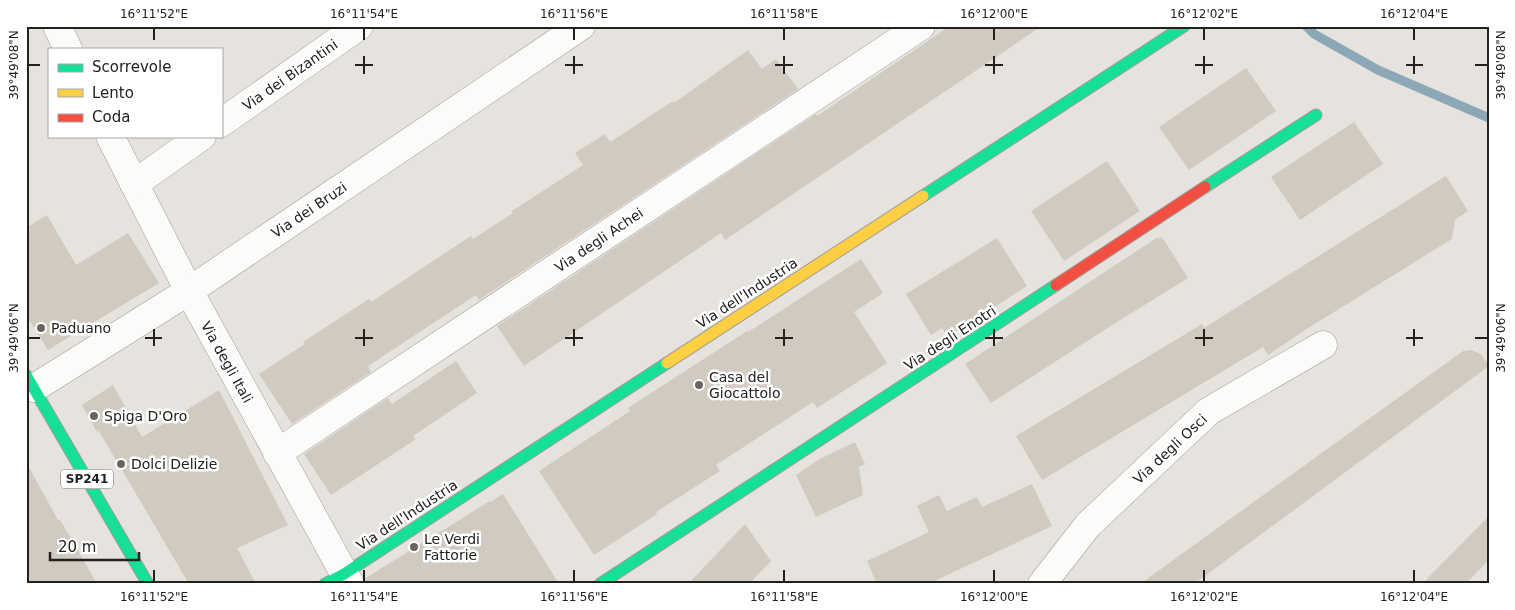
<svg xmlns="http://www.w3.org/2000/svg" width="1515" height="610" viewBox="0 0 1515 610" font-family="'DejaVu Sans',sans-serif">
	<style>
		.lines { fill: none; stroke-linecap: round; stroke-linejoin: round }
		.stream { stroke: #8ca7b6; stroke-width: 9 }
		.building { fill: #d0cac1 }
		.street-casing { stroke: #a19e9b; stroke-width: 29 }
		.fast-casing { stroke: #a19e9b; stroke-width: 13 }
		.slow-casing { stroke: #a19e9b; stroke-width: 13 }
		.jam-casing { stroke: #a19e9b; stroke-width: 13 }
		.street { stroke: #fbfbfa; stroke-width: 28 }
		.fast { stroke: #16e098; stroke-width: 11 }
		.slow { stroke: #ffcf43; stroke-width: 11 }
		.jam { stroke: #f24e42; stroke-width: 11 }
		.ticks { fill: none; stroke: #23211e; stroke-width: 2 }
		.poi-dot { fill: #676561; stroke: #fff; stroke-width: 2 }
		.labels { text-anchor: middle; dominant-baseline: central; stroke-width: 5; stroke-linejoin: round; paint-order: stroke }
		.shield { fill: #fff; stroke: #656462; stroke-width: 1 }
		.shield-label { font-size: 12px; font-weight: bold; fill: #23211e }
		.street-label { font-size: 14px; fill: #23211e; stroke: #fff }
		.poi-label { font-size: 14px; fill: #23211e; stroke: #fff; text-anchor: start }
		.neatline { fill: none; stroke: #23211e; stroke-width: 2 }
		.ticks-label { font-size: 12px; text-anchor: middle; fill: #23211e }
	</style>
	<rect width="100%" height="100%" fill="#e6e2de"/>
	<g class="lines">
		<polyline class="stream" points="1306,26 1314,34 1378,70 1489,118"/>
	</g>
	<g class="building">
		<polygon points="950,26 1042,26 725,240 721,233 524,366 497,326 816,114 817,116"/>
		<polygon points="748,50 762,69 776,59 798,89 479,300 476,295 368,366 371,372 292,424 259,374 305,344 303,342 369,299 371,302 471,236 473,239 513,213 512,211 583,165 575,153 605,134 610,142 673,101 674,103"/>
		<polygon points="1246,68 1276,111 1189,170 1159,127"/>
		<polygon points="1354,122 1383,164 1300,220 1271,177"/>
		<polygon points="1107,161 1140,211 1064,261 1031,211"/>
		<polygon points="1446,176 1468,211 1455,220 1452,239 1305,330 1268,355 1263,347 1042,480 1016,436 1202,324 1204,328"/>
		<polygon points="47,215 76,265 128,233 159,283 48,350 26,315 26,228"/>
		<polygon points="1158,237 1159,239 1162,237 1188,278 1106,329 991,403 965,364"/>
		<polygon points="997,238 1027,286 948,337 942,328 931,335 906,294"/>
		<polygon points="861,259 883,293 854,312 887,363 817,408 813,402 716,465 720,471 656,512 657,514 594,555 539,471 630,411 628,408 747,331 748,332"/>
		<polygon points="1471,350 1481,354 1489,366 1194,584 1140,584 1463,351"/>
		<polygon points="456,361 477,393 413,436 416,439 331,495 304,454 388,398 392,404"/>
		<polygon points="113,385 142,437 219,390 288,525 237,548 256,584 189,584 99,431 97,432 82,405"/>
		<polygon points="855,442 865,464 859,467 863,495 816,517 796,475 818,460"/>
		<polygon points="26,462 58,520 60,520 76,547 97,584 26,584"/>
		<polygon points="1032,484 1052,526 928,584 877,584 867,561 929,532 917,506 939,495 947,511 977,497 982,507"/>
		<polygon points="503,494 559,584 366,584 364,579 490,501 490,502"/>
		<polygon points="1489,516 1489,560 1465,584 1422,584"/>
		<polygon points="745,524 771,561 749,584 688,584"/>
	</g>
	<g class="lines">
		<defs>
			<g id="street">
				<polyline points="57,26 68,49"/>
				<polyline points="221,123 359,26"/>
				<polyline points="110,136 189,291 350,584"/>
				<polyline points="134,184 202,136"/>
				<polyline points="34,388 189,291 581,26"/>
				<polyline points="277,453 921,26"/>
				<polyline points="1042,584 1088,525 1209,411 1323,345"/>
			</g>
			<g id="fast">
				<polyline points="1205,187 1316,115"/>
				<polyline points="923,196 1184,26"/>
				<polyline points="26,375 148,584"/>
				<polyline points="325,584 344,574 667,363"/>
				<polyline points="600,584 1056,285"/>
			</g>
			<polyline id="slow" points="667,363 923,196"/>
			<polyline id="jam" points="1056,285 1205,187"/>
		</defs>
		<use href="#street" class="street-casing"/>
		<use href="#fast" class="fast-casing"/>
		<use href="#slow" class="slow-casing"/>
		<use href="#jam" class="jam-casing"/>
		<use href="#street" class="street"/>
		<use href="#fast" class="fast"/>
		<use href="#slow" class="slow"/>
		<use href="#jam" class="jam"/>
	</g>
	<path class="ticks" d="M154,28V40M364,28V40M574,28V40M784,28V40M994,28V40M1204,28V40M1414,28V40M364,56V74M574,56V74M784,56V74M994,56V74M1204,56V74M1414,56V74M28,65H40M355,65H373M565,65H583M775,65H793M985,65H1003M1195,65H1213M1406,65H1423M1475,65H1488M154,329V346M364,329V346M574,329V346M784,329V346M994,329V346M1204,329V346M1414,329V346M28,338H40M145,338H162M355,338H373M565,338H583M775,338H793M985,338H1003M1195,338H1213M1406,338H1423M1475,338H1488M154,570V582M364,570V582M574,570V582M784,570V582M994,570V582M1204,570V582M1414,570V582"/>
	<g class="poi-dot">
		<circle cx="41" cy="328" r="5"/>
		<circle cx="699" cy="385" r="5"/>
		<circle cx="94" cy="416" r="5"/>
		<circle cx="121" cy="464" r="5"/>
		<circle cx="414" cy="547" r="5"/>
	</g>
	<g class="labels">
		<rect class="shield" x="61" y="469.5" width="52" height="19" rx="4"/>
		<g class="shield-label">
			<text x="87" y="479">SP241</text>
		</g>
		<g class="street-label">
			<text transform="translate(290 75) rotate(-35)">Via dei Bizantini</text>
			<text transform="translate(309 210) rotate(-34)">Via dei Bruzi</text>
			<text transform="translate(599 240) rotate(-34)">Via degli Achei</text>
			<text transform="translate(747 293) rotate(-33)">Via dell'Industria</text>
			<text transform="translate(950 338) rotate(-33)">Via degli Enotri</text>
			<text transform="translate(227 362) rotate(61)">Via degli Itali</text>
			<text transform="translate(1170 449) rotate(-43)">Via degli Osci</text>
			<text transform="translate(407 515) rotate(-33)">Via dell'Industria</text>
		</g>
		<g class="poi-label">
			<text x="51" y="328">Paduano</text>
			<text x="709" y="377">Casa del<tspan x="709" dy="16">Giocattolo</tspan></text>
			<text x="104" y="416">Spiga D'Oro</text>
			<text x="131" y="464">Dolci Delizie</text>
			<text x="424" y="539">Le Verdi<tspan x="424" dy="16">Fattorie</tspan></text>
		</g>
	</g>
	<rect width="1515" height="610" fill="none" stroke="#ffffff" stroke-width="55"/>
	<rect x="48" y="48" width="175" height="90" fill="#ffffff" stroke="#a7a6a5"/>
	<rect x="58" y="64" width="25" height="8" fill="#16e098" stroke="#a7a6a5"/>
	<text x="92" y="72" font-size="15" fill="#23211e">Scorrevole</text>
	<rect x="58" y="89" width="25" height="8" fill="#ffcf43" stroke="#a7a6a5"/>
	<text x="92" y="98" font-size="15" fill="#23211e">Lento</text>
	<rect x="58" y="114" width="25" height="8" fill="#f24e42" stroke="#a7a6a5"/>
	<text x="92" y="122" font-size="15" fill="#23211e">Coda</text>
	<path d="M50 552v8h89v-8" fill="none" stroke="#23211e" stroke-width="2.5"/>
	<text x="58" y="552" font-size="15" fill="#23211e" stroke="#ffffff" stroke-width="4" paint-order="stroke">20 m</text>
	<rect x="28" y="28" width="1460" height="554" class="neatline"/>
	<g class="ticks-label">
		<text x="154" y="18">16°11'52"E</text>
		<text x="364" y="18">16°11'54"E</text>
		<text x="574" y="18">16°11'56"E</text>
		<text x="784" y="18">16°11'58"E</text>
		<text x="994" y="18">16°12'00"E</text>
		<text x="1204" y="18">16°12'02"E</text>
		<text x="1414" y="18">16°12'04"E</text>
		<text transform="translate(14 65) rotate(-90)" y="4">39°49'08"N</text>
		<text transform="translate(1501 65) rotate(-90)" y="4">39°49'08"N</text>
		<text transform="translate(14 338) rotate(-90)" y="4">39°49'06"N</text>
		<text transform="translate(1501 338) rotate(-90)" y="4">39°49'06"N</text>
		<text x="154" y="601">16°11'52"E</text>
		<text x="364" y="601">16°11'54"E</text>
		<text x="574" y="601">16°11'56"E</text>
		<text x="784" y="601">16°11'58"E</text>
		<text x="994" y="601">16°12'00"E</text>
		<text x="1204" y="601">16°12'02"E</text>
		<text x="1414" y="601">16°12'04"E</text>
	</g>
</svg>
